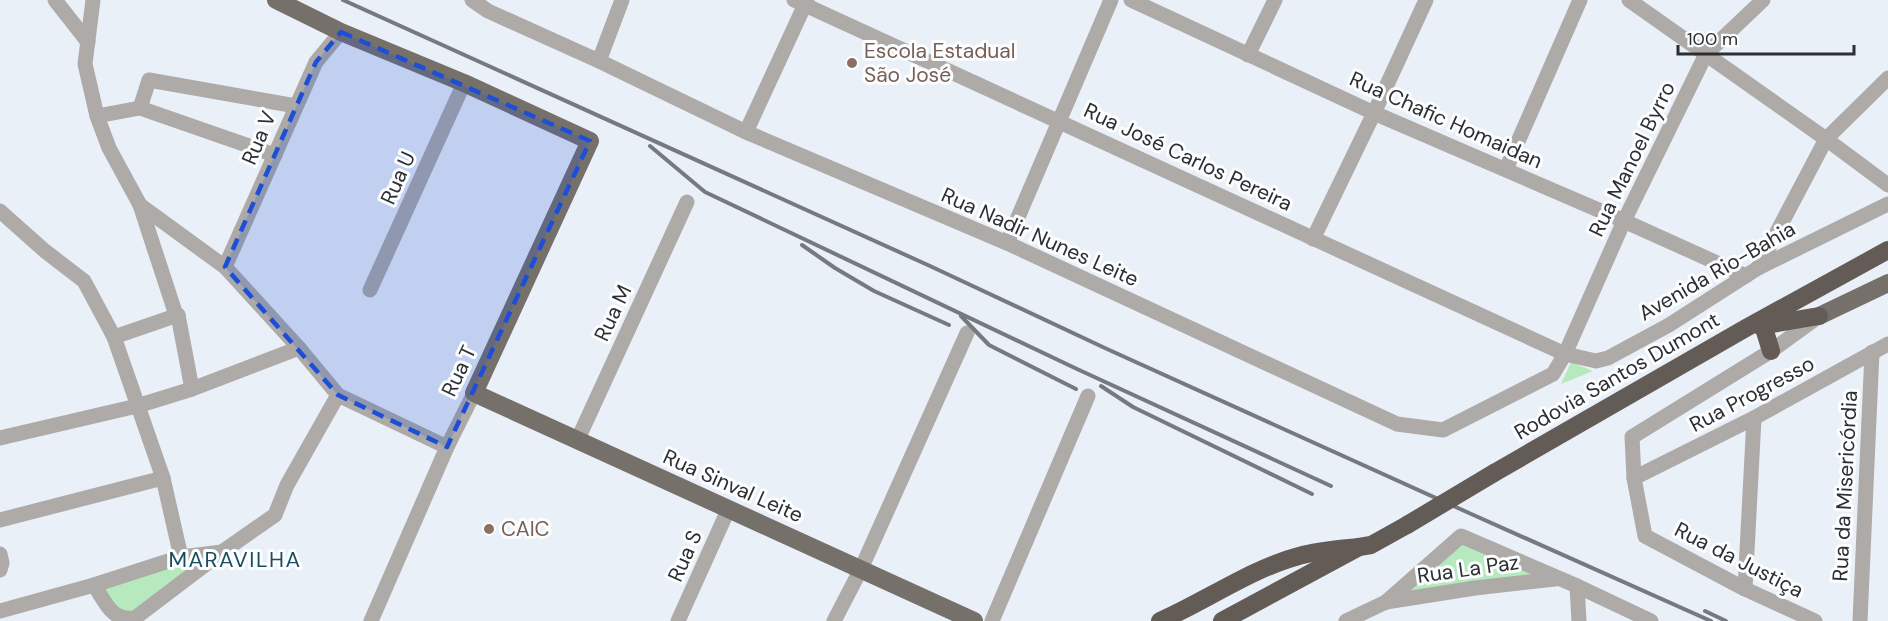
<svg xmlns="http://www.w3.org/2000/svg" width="1888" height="621" viewBox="0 0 1888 621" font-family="'DM Sans',sans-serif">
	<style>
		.park { fill: #b6e9be }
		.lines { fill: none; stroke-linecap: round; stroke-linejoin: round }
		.minor { stroke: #adaaa7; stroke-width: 15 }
		.major { stroke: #76706b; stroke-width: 18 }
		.highway { stroke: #635b56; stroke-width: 18 }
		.rail { stroke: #767a7f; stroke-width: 4 }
		.highway-bridge { stroke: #635b56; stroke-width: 18 }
		.marked { fill: #1d4ed8; fill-opacity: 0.2; stroke: #1d4ed8; stroke-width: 4.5; stroke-dasharray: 12 8; stroke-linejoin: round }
		.education-dot { fill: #8d6e63; stroke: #fbfdfe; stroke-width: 2 }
		.labels { text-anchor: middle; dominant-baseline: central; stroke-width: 6; stroke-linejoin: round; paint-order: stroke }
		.education-label { font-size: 21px; fill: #785e54; stroke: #fbfdfe; text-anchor: start }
		.street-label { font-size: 21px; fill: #2c2e31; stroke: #fbfdfe }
		.neighbourhood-label { font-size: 22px; letter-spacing: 1.5px; fill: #1a4e5e; stroke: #fbfdfe }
	</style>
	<rect width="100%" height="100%" fill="#eaf0f8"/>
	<g class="park">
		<polygon points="1571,362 1593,371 1561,384"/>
		<polygon points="1460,542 1540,576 1399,596"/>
		<polygon points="216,554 126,618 98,587"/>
	</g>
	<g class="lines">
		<g class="minor">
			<polyline points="55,0 88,42"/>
			<polyline points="93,0 85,64 97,116 109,148 140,205 176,315 178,315 192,389"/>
			<polyline points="472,0 488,11 599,61 746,132 1007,243 1397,424 1443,430 1553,374 1565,354 1624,221 1706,54 1763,0"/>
			<polyline points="794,0 1565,354 1596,361 1608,358 1669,325 1758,268 1888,204"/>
			<polyline points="1131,0 1374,113 1624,221 1746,276"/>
			<polyline points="1629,0 1826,139 1888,185"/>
			<polyline points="1248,55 1275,0"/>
			<polyline points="599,61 622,0"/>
			<polyline points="140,108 149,80 296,106"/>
			<polyline points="97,116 140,108 275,155"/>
			<polyline points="746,132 807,0"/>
			<polyline points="1506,169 1580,0"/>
			<polyline points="140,205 225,267 299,348 338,395 447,447"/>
			<polyline points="0,211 45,251 84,281 114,337 163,478 181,557"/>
			<polyline points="1313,239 1374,113 1426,0"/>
			<polyline points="1007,243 1111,0"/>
			<polyline points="225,267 316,62 341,32"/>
			<polyline points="1758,268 1826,139 1888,78"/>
			<polyline points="370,290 464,83"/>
			<polyline points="114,337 178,315"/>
			<polyline points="0,438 137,406 192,389 299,348"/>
			<polyline points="577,441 687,202"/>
			<polyline points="1634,478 1754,418 1888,344"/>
			<polyline points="0,520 163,478"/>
			<polyline points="0,554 2,563 0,570"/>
			<path d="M94,585C106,603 111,621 135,618L222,552"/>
			<polyline points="1577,586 1579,621"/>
			<polyline points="1745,589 1754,418"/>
			<polyline points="1386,602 1475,588 1555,579"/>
			<polyline points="0,611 94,585 181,557 222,552 275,515 287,485 338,395"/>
			<polyline points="371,621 447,447 474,393"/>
			<polyline points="678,621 729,508"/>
			<polyline points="834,621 861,569 967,333"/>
			<polyline points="992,621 1088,396"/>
			<polyline points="1346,621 1386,602 1461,536 1577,586 1651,621"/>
			<polyline points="1815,621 1745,589 1645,536 1634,478 1632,437 1771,351 1818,317"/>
			<polyline points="1860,621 1872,352"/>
		</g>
		<g class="major">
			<polyline points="276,0 341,32 464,83 590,141 474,393 974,621"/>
			<polyline points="1819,316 1888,283"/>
		</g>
		<g class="highway">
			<polyline points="1763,325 1771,351"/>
			<polyline points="1760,326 1819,316"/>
			<polyline points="1494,473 1746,328 1888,250"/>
			<path d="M1160,621C1206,601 1250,569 1299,556C1319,550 1339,549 1359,547"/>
			<polyline points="1222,621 1359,547 1371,545 1407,525"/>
		</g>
		<g class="rail">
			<polyline points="343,0 930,266 1107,349 1469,513 1711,621"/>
			<polyline points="650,146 705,192 1077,369 1331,486"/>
			<polyline points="802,245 835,268 874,291 949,325"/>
			<polyline points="961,316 989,345 1076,389"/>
			<polyline points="1101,386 1133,407 1312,494"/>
			<polyline points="1705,611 1726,621"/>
		</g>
		<polyline class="highway-bridge" points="1407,525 1494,473"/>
	</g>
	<path class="marked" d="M341,32L590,141L447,447L338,395L225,267L316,62Z"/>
	<g class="education-dot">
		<circle cx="852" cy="63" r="6"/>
		<circle cx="489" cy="529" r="6"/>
	</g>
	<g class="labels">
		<g class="education-label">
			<text x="864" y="51">Escola Estadual<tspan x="864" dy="24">São José</tspan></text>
			<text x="501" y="529">CAIC</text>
		</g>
		<g class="street-label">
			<text transform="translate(1446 120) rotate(24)">Rua Chafic Homaidan</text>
			<text transform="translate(259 138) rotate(-67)">Rua V</text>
			<text transform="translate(1188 157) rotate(25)">Rua José Carlos Pereira</text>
			<text transform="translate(1632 159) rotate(-64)">Rua Manoel Byrro</text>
			<text transform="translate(398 178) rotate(-66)">Rua U</text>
			<text transform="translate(1040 237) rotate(24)">Rua Nadir Nunes Leite</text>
			<text transform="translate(1717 271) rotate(-30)">Avenida Rio-Bahia</text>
			<text transform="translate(613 313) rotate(-65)">Rua M</text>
			<text transform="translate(459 371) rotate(-65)">Rua T</text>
			<text transform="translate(1617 376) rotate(-30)">Rodovia Santos Dumont</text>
			<text transform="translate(1752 394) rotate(-28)">Rua Progresso</text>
			<text transform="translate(733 486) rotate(24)">Rua Sinval Leite</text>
			<text transform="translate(1845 486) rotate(-87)">Rua da Misericórdia</text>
			<text transform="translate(685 556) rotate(-66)">Rua S</text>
			<text transform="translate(1739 560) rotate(27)">Rua da Justiça</text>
			<text transform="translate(1468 569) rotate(-8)">Rua La Paz</text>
		</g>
		<g class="neighbourhood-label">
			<text x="235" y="559">MARAVILHA</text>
		</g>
	</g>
	<path d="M1678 45v9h176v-9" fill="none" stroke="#2c2e31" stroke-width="3"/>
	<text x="1687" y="45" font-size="18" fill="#2c2e31" stroke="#fbfdfe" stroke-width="4.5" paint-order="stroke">100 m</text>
</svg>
